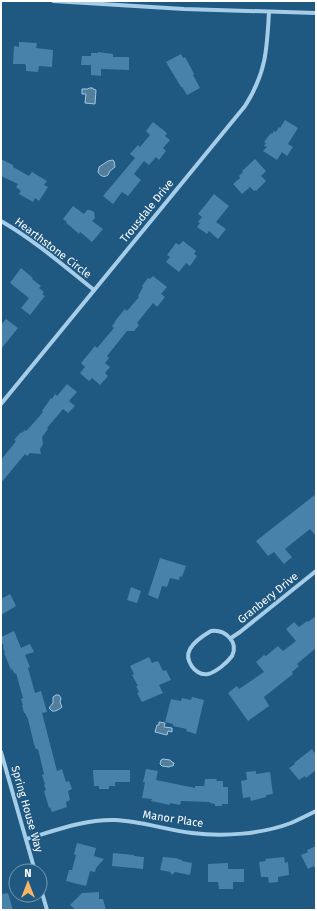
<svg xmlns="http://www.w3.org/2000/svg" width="317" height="911" viewBox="0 0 317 911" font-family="'Fira Sans',sans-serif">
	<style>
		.water { fill: #557e9b; stroke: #99caea }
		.building { fill: #4882aa }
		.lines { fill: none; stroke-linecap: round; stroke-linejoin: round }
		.minor { stroke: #a5cde8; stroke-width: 4 }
		.labels { text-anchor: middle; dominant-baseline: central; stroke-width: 3; stroke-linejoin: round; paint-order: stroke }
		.street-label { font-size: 11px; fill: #fff; stroke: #1f5881 }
	</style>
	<rect width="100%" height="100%" fill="#1f5881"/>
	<g class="water">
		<polygon points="89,88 93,88 93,89 96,90 95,104 85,103 86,94 82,94 82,89 88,89"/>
		<path d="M113,160L114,161L115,167L110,171L108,175C104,178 100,176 98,172L99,167L108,161Z"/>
		<path d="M56,695H59L61,698L60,702L62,707C60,709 55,712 52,711L49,708L53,703V697Z"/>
		<polygon points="159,722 165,723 164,727 172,728 172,732 168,731 167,735 155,732 157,725 159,725"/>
		<polygon points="163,759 170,760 172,762 174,763 173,766 171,766 169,767 162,766 160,764 161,760"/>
	</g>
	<g class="building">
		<polygon points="19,42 37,43 36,48 53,50 52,67 39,66 38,72 26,71 26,66 25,64 13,64 14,46 19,47"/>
		<polygon points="98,52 113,54 113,57 129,57 129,70 101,69 101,76 91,75 91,65 81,65 82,56 91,56 91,53 98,53"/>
		<polygon points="181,54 183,58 185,57 191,68 194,74 193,75 200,88 187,95 182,87 181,87 166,62"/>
		<polygon points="285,120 298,128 288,144 293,147 287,156 282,152 277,160 263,151 267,147 264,146 266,143 264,142 271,133 272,134 274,131 276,132 279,127 280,128"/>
		<polygon points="153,122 167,133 165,136 170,140 163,148 166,151 159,160 156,157 149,165 144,161 134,174 141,180 128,196 122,192 113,204 103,196 135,158 130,154 138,145 140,147 150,135 146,131"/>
		<polygon points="1,159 13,165 13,167 29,176 32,172 47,181 44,185 48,187 39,201 35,198 33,202 19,194 21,191 16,187 18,184 1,176"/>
		<polygon points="255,159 266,171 261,176 266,181 256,191 255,190 254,191 250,187 242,194 233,184 240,178 239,176 243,172 242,171"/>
		<polygon points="214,194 229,206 216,222 226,229 218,239 209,231 207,234 197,227 200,223 198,222 202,217 198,214"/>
		<polygon points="73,206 84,214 87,210 90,210 94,212 95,218 92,221 103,229 92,242 80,232 79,234 70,226 66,223 67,222 63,219"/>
		<polygon points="183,241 196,251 194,254 197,256 190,266 186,263 179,272 166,262 170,257 167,255 176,243 179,245"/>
		<polygon points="21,268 33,278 32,279 41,286 39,288 44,292 42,294 45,296 30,315 21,308 29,298 10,283"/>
		<polygon points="153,276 167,287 161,294 165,297 157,307 153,303 137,323 139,325 134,331 127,331 107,356 109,358 105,363 110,367 105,373 108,376 100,385 92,378 89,381 80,373 85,367 81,363 95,346 97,348 114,328 112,326 115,322 115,321 125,309 127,311 139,297 138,296 143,287 142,286 148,278 150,279"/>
		<polygon points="6,319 18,328 1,349 1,325"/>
		<polygon points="67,384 77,392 69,401 75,406 68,413 63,409 47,428 48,429 42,437 43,444 40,449 41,454 30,453 27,456 25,454 1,483 1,460 13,445 16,441 14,440 21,432 22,433 25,430 26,431 30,427 43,412 42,411 51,398 52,399 55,394 57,396"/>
		<polygon points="316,494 316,536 310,529 285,549 292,557 284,564 274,552 268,556 256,541"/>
		<polygon points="160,558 186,566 182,577 180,576 179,580 170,578 167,587 162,586 158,599 148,595"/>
		<polygon points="131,587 141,591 137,603 127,600"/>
		<polygon points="10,594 16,606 1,615 1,599"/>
		<polygon points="316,616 316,648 297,664 299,666 292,672 293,674 264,697 269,706 248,721 228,693 237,686 239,689 264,672 256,662 264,655 266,656 278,646 283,651 296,641 286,629 294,622 299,627 307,621 308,622"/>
		<polygon points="14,631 21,648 30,644 34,652 25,655 30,667 28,668 35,693 41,691 47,712 42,713 57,771 62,769 66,782 69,781 72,789 68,791 70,800 66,802 67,807 52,812 50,807 49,808 44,791 46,790 44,785 45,784 42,775 44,774 38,749 36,749 34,744 28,719 25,713 24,713 22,705 23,705 21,699 23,698 16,673 15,674 12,669 11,670 4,653 5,653 3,647 4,647 1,640 1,637"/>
		<polygon points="149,657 152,663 158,661 163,671 166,670 171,680 159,685 163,693 142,702 137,693 139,692 136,686 138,686 132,675 134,674 130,666"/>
		<polygon points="192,697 204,700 196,734 186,731 187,729 173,726 173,724 165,722 171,699 181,701 182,698 191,700"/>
		<polygon points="312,749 316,755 316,770 306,778 305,776 299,780 289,768 295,764 294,763"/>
		<polygon points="146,769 158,771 156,780 195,788 195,786 204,786 205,779 217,779 216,781 223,781 223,787 228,787 228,804 222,804 222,806 215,806 215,804 210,803 210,802 181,801 180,805 170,803 170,805 151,801 152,799 142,798 145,782 143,782"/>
		<polygon points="93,770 130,770 130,782 115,782 115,786 109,786 109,789 99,789 99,786 94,786"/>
		<polygon points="256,771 256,774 270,772 273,794 266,795 266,797 251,801 250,797 243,798 241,781 247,780 246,772"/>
		<polygon points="77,843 96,848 94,856 104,859 96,868 95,872 90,871 86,886 66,881 69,870 72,870 76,855 74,854"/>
		<polygon points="316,846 316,871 314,866 308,869 301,855 308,852 307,850"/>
		<polygon points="113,853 134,855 134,856 144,857 143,869 112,866"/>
		<polygon points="163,857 175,858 182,860 182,861 192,863 190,875 175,872 172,875 170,872 160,870"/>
		<polygon points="284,857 285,863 288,862 289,875 278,877 278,882 269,883 268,877 261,877 259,862 266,861 265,859"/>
		<polygon points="228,863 228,869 244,869 244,882 233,882 233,889 219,889 218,882 208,882 208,864"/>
		<polygon points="99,892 99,899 103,899 106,910 76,910 70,905 82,893"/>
		<polygon points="8,893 13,910 1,910 1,894"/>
	</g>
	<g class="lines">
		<g class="minor">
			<polyline points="53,1 184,9 316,13"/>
			<path d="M1,221C34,240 64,266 94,290"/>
			<path d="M1,404L245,106C266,73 267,50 269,12"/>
			<path d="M211,631C225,629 239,642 232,656C229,660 225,664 221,667C217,670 213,673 208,674C195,676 184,660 190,649C194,642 204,635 211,631Z"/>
			<polyline points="231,638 240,632 316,571"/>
			<polyline points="1,752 35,871"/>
			<path d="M26,839C54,831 84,819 115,820C141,821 166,830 192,833C224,837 262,834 291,823C300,819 308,815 316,811"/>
			<polyline points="40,886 47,910"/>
		</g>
	</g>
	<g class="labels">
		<g class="street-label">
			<text transform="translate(147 211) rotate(-51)">Trousdale Drive</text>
			<text transform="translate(53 248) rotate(37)">Hearthstone Circle</text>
			<text transform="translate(268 598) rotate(-39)">Granbery Drive</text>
			<text transform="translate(27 809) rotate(74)">Spring House Way</text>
			<text transform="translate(173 819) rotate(9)">Manor Place</text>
		</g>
	</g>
	<rect width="317" height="911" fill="none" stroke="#ffffff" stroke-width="4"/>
	<g transform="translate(28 883)"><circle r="19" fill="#1f5881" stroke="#799bb3"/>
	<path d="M0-3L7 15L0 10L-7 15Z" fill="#f6b765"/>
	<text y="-6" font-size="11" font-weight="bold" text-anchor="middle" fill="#ffffff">N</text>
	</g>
</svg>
